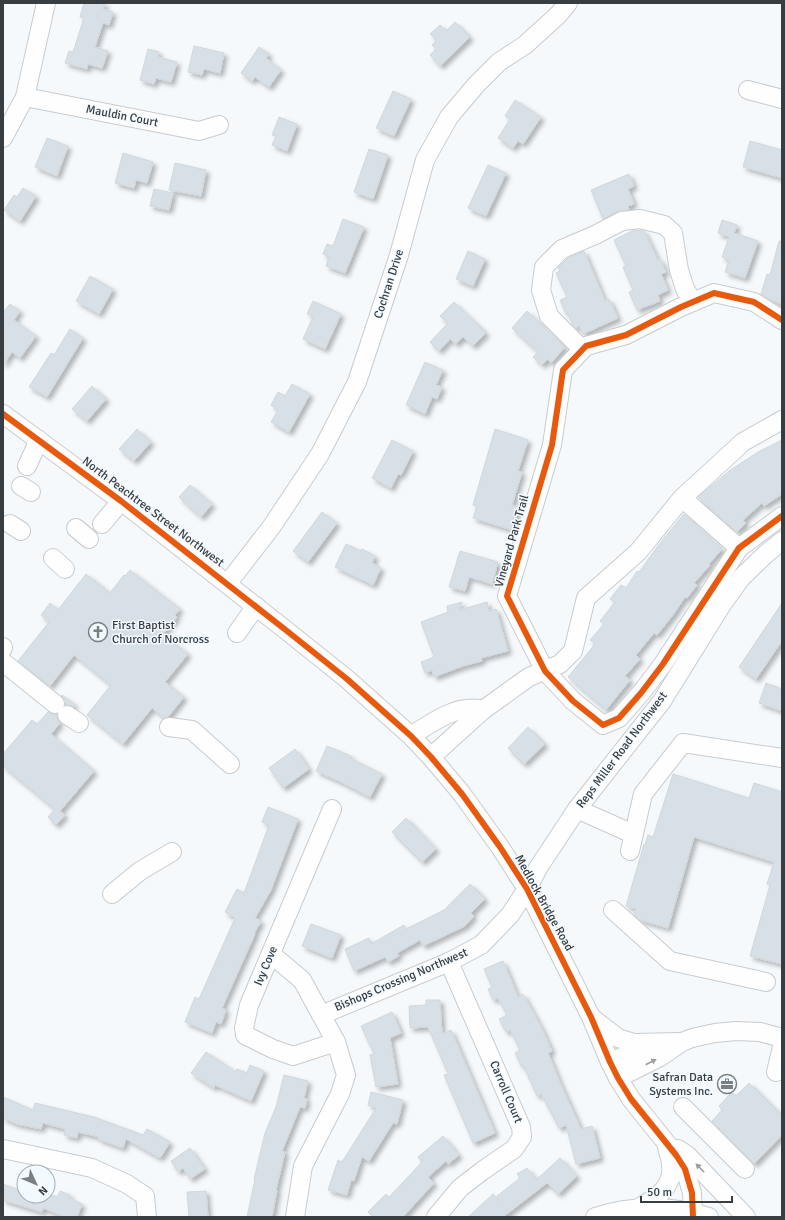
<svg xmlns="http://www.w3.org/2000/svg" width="785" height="1220" viewBox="0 0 785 1220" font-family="Signika,sans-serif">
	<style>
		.building { fill: #d7e0e6; stroke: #d3d7da; filter: url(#shadow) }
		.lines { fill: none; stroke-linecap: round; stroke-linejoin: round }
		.minor-casing { stroke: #c8cccf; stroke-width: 20 }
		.minor { stroke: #fefeff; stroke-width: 18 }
		.cycleway-casing { stroke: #f2faff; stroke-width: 8 }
		.cycleway { stroke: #e8590c; stroke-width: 6 }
		.oneway { fill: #9b9ea0 }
		.labels { text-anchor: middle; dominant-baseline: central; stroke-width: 3; stroke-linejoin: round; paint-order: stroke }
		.street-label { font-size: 12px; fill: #383d41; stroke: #f2faff }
		.poi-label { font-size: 12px; fill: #383d41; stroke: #f2faff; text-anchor: start }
	</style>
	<defs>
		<filter id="shadow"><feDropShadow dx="3.5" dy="3.5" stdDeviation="2" flood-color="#0004"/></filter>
	</defs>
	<rect width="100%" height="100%" fill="#f5f9fc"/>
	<g class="building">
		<polygon points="84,3 105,3 103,9 113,12 109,25 103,23 95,47 108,51 102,68 88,64 87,69 65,63 69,51 73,52 84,18 80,17"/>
		<polygon points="455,22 470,37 440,66 430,55 436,49 432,45 437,40 430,34 440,25 446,31"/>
		<polygon points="194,46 224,53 220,73 204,69 202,75 188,72"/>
		<polygon points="259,47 269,54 266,58 281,70 269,87 255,77 252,81 241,73"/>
		<polygon points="148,49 159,52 158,57 177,62 171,82 156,78 154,84 140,80"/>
		<polygon points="393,91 411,99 394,136 376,128"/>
		<polygon points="515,100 541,117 523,144 518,141 513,148 498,138 510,119 505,116"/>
		<polygon points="279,117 297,124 287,151 272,145 276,136 272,135"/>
		<polygon points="47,138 68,146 57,176 35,167"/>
		<polygon points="750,141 782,150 782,178 743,167"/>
		<polygon points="369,149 388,155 373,199 354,192"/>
		<polygon points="123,153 153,162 147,183 136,180 134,188 115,183"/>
		<polygon points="175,163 206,170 201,196 169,190"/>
		<polygon points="488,165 506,173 486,216 468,208"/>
		<polygon points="629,174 634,186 628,189 634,204 628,206 629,210 617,212 603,219 591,190"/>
		<polygon points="23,188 36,196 20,221 4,210 14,195 17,197"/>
		<polygon points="154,189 173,193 169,210 150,206"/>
		<polygon points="343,219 364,227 345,273 326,266 329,257 323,254 327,244 333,246"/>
		<polygon points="722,220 737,225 734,233 758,241 745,278 725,272 729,260 722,257 729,237 718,233"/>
		<polygon points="634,230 644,231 658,260 660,259 666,272 661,274 668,290 658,295 660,301 637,310 629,292 633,290 623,267 626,266 614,240"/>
		<polygon points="779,241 782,241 782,304 771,300 761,294 767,274 770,275"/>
		<polygon points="468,251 485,259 473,286 456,279"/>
		<polygon points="584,251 605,301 609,299 618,318 583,334 579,326 575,328 573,326 568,313 566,314 560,300 567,297 556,273 560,271 558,268 568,258"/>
		<polygon points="90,276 113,289 99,314 76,301"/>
		<polygon points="313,301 341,314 325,349 303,339 313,317 307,314"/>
		<polygon points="454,302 486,333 473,346 463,337 456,344 450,339 439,351 430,342 448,323 440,316"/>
		<polygon points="10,304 20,311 14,320 36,336 20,358 12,352 3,365 3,312"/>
		<polygon points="527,311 565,347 551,363 548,359 542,365 533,357 538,352 512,328"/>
		<polygon points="70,329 83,338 47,397 29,387 51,353 54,355"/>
		<polygon points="425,362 443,370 436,385 442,387 437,399 432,397 425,414 406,405"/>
		<polygon points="292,384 310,394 289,432 271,422 278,410 271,405 278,392 285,396"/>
		<polygon points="92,386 106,399 87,421 72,409"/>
		<polygon points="137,429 151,442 134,461 119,449"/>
		<polygon points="495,429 528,440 518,471 522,472 512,505 519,507 512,530 473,518 477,506 473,505"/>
		<polygon points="392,440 413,451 401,475 398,474 391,488 372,478"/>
		<polygon points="782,440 782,494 764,506 762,503 743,520 746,523 737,532 698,497 729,471 758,452"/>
		<polygon points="190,485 212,504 201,517 179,497"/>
		<polygon points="322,512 337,523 308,562 293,551"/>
		<polygon points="684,514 722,549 709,564 710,565 694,583 697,585 687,598 685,597 673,615 657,635 654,633 636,655 640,659 625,676 630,680 606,710 568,677 595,644 590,640 604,624 600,621 615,602 610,599 621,585 626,588 637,571 639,572 660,543"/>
		<polygon points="346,544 361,551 362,549 375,556 372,563 381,568 373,585 335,567"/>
		<polygon points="460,551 498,562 492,584 469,577 465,591 449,587"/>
		<polygon points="130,570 180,609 175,615 177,617 163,634 188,654 165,682 184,697 168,717 164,718 152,708 123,744 87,715 111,685 74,655 50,686 18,661 49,622 41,615 50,603 58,610 86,574 110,593 124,575 125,576"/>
		<polygon points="462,602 459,610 487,602 489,611 496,609 508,651 481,658 482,661 463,666 434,677 432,670 425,673 421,662 434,657 421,622 448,612 447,606"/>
		<polygon points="782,603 782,641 756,679 739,667"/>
		<polygon points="766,683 782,689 782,711 759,703"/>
		<polygon points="62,695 75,705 74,707 65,705 65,700 61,696"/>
		<polygon points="48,712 53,714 57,714 57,719 60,723 51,734 94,771 60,811 65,815 56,825 48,817 55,809 3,766 3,754 32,720 37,724"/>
		<polygon points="528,727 545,744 524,764 508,748"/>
		<polygon points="327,746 351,756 350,758 382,774 370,797 341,782 316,771"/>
		<polygon points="295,749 309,769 283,788 269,768"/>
		<polygon points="673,774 749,798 754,783 782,792 782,964 750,956 770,885 767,884 774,862 694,837 668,928 640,920 634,915 636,909 626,906 644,844 645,845 648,835 653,837"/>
		<polygon points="268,807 298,819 271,890 255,918 261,921 254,934 255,934 222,1008 226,1010 221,1024 216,1022 212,1033 185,1022 195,997 199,999 235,918 225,912 237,889 244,893 269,825 262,822"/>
		<polygon points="406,818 436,849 422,862 392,832"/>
		<polygon points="470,884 485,899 471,913 474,916 465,926 423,946 420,940 397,953 399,956 388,962 385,957 354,971 345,949 369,938 371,944 404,925 406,929 444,910"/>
		<polygon points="311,924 341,935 332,958 302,946"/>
		<polygon points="503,961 518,997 523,994 541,1027 552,1051 548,1053 561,1085 581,1129 592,1126 600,1158 576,1164 566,1125 559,1128 541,1094 537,1096 523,1065 521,1066 515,1053 520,1050 510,1030 506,1032 499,1019 507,1015 498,998 493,1000 488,989 492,987 484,969"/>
		<polygon points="426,1000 440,1000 442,1034 451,1030 495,1133 473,1143 444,1075 448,1074 428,1027 410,1028 409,1006 426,1005"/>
		<polygon points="392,1012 401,1033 390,1038 398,1084 376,1087 370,1055 374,1054 361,1026"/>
		<polygon points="206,1052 236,1072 237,1069 247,1073 250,1065 264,1071 251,1101 215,1085 214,1088 191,1073"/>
		<polygon points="284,1075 308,1081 304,1098 307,1099 305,1108 300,1107 282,1151 285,1152 276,1190 277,1190 272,1217 247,1217 255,1179 254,1179 265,1133 276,1107"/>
		<polygon points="749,1083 782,1116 782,1135 754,1164 712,1121 722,1110 719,1106 732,1092 736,1096"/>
		<polygon points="371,1092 403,1100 397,1124 393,1123 369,1161 362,1157 354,1181 351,1180 347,1195 328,1190 338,1160 342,1162 376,1108 368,1105"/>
		<polygon points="3,1097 33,1110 35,1103 94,1117 143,1135 147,1129 170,1142 161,1157 158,1157 126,1139 123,1148 98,1139 99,1137 78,1132 77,1138 64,1135 65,1129 43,1123 41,1129 17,1124 3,1118"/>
		<polygon points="443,1136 459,1155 448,1164 446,1161 428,1177 434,1183 403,1217 373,1217 368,1212 386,1194 389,1197 422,1162 418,1157"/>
		<polygon points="190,1148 205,1169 190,1179 183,1168 178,1172 171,1161"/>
		<polygon points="560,1158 577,1176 558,1194 547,1183 503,1217 468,1217 493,1194 499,1201 497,1196 520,1178 517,1174 527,1168 536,1180"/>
		<polygon points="3,1184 24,1192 24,1196 58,1196 60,1191 70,1195 69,1198 82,1204 77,1217 65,1217 43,1208 42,1212 3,1200"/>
		<polygon points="206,1191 208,1217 189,1217 187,1192"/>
	</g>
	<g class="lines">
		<defs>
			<g id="minor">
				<polyline points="748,90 782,99"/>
				<polyline points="25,97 199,131 219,125"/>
				<polyline points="3,138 25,97 46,3"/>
				<polyline points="782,320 754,302 714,293 681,307 626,335 586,346 563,370 552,445 507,596 545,671 573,701 603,725 619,718 641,693 663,664 739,548 782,516"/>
				<polyline points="582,350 578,345 549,316 541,290 544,267 562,249 595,235 622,221 640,219 664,225 673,233 679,270 685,289 693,302"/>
				<polyline points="3,414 121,501 287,631 347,679 411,736 431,757 462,794 500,847 527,889 591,1017 610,1062 618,1078 631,1099 676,1155 685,1169 692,1193 693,1217"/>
				<polyline points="27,466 39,440"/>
				<polyline points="21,486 31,492"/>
				<polyline points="682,498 739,548"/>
				<polyline points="10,524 21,531"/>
				<polyline points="102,524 121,501"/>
				<polyline points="76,528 89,539"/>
				<polyline points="53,558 65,569"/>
				<polyline points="228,583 272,526 320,454 357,382 399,255 425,160 449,117 476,85 499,62 525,45 558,15 568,3"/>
				<polyline points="237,633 256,606"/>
				<polyline points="3,647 3,648"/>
				<polyline points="3,662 55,704"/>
				<polyline points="67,715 79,723"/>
				<polyline points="169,727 192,730 230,764"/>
				<path d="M411,736C431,723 458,703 483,710L529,677L560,664L573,651L586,598L638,552L682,498L743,442L782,420"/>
				<polyline points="431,757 483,710"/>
				<polyline points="332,809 249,1005 244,1028 245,1035 273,1049 293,1056 336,1042"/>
				<polyline points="577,809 633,834"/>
				<polyline points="630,851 643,794 683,743 782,758"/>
				<polyline points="112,894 140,871 172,852"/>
				<polyline points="613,910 670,961 766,982"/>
				<polyline points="271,954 302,980 336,1042 346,1075 340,1094 303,1166 295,1217"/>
				<polyline points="321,1015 449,962 481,945 510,915 527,889 538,868 577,809 662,701 721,606 741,578 767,553 782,541"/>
				<polyline points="592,1018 618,1038 634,1043 681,1042"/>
				<polyline points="610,1062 650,1045"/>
				<polyline points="776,1072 782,1047"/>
				<polyline points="618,1078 660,1057 682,1042 692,1038 715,1033 736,1031 760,1032 782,1038"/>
				<polyline points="683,1107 745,1169"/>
				<polyline points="3,1149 92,1168 127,1184 145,1196 147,1217"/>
				<polyline points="678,1149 687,1155 746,1217"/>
				<path d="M640,1207C657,1198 674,1186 671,1165C671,1159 668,1152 667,1147"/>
				<polyline points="436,1217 460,1188 482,1171 514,1149 522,1137 521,1127 449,962"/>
				<path d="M595,1217C632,1205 672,1205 709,1217"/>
			</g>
		</defs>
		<use href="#minor" class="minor-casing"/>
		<use href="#minor" class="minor"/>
		<defs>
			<g id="cycleway">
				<polyline points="782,320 754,302 714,293 681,307 626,335 586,346 563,370 552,445 507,596 545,671 573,701 603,725 619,718 641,693 663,664 739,548 782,516"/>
				<polyline points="3,414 121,501 287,631 347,679 411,736 431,757 462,794 500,847 527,889 591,1017 610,1062 618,1078 631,1099 676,1155 685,1169 692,1193 693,1217"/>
			</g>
		</defs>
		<use href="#cycleway" class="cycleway-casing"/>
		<use href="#cycleway" class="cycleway"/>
	</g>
	<defs><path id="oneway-solid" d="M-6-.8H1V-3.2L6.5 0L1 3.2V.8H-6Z"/></defs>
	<g class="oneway">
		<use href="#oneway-solid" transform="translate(651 1062) rotate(-28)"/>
		<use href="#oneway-solid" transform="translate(700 1168) rotate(-134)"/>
	</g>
	<defs>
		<symbol id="church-ring" viewBox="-11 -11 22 22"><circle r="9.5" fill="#f2faff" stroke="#7a7f82" stroke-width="1.5"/><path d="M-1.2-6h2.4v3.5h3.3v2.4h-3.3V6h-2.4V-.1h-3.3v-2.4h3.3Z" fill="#7a7f82"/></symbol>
		<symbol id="office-ring" viewBox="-11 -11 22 22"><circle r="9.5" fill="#f2faff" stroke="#7a7f82" stroke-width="1.5"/><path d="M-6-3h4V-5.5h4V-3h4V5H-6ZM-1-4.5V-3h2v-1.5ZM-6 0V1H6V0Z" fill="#7a7f82"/></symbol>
	</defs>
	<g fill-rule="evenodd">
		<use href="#church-ring" x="87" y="621" width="22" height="22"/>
		<use href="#office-ring" x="716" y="1073" width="22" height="22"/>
	</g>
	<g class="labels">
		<g class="street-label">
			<text transform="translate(122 116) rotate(11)">Mauldin Court</text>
			<text transform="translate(389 284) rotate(-72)">Cochran Drive</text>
			<text transform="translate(153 512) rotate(37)">North Peachtree Street Northwest</text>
			<text transform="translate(512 541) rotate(-74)">Vineyard Park Trail</text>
			<text transform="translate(622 750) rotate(-53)">Reps Miller Road Northwest</text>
			<text transform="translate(544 903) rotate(61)">Medlock Bridge Road</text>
			<text transform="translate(266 966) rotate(-67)">Ivy Cove</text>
			<text transform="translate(401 980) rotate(-23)">Bishops Crossing Northwest</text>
			<text transform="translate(506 1092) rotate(67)">Carroll Court</text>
		</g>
		<g class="poi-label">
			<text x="112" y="625">First Baptist<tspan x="112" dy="14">Church of Norcross</tspan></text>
			<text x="713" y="1077" text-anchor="end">Safran Data<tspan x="713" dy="14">Systems Inc.</tspan></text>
		</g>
	</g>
	<rect width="785" height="1220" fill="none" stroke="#383d41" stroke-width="8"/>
	<g transform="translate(36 1184) rotate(134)"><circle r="19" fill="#f2faff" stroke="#a8aeb3"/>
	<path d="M0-3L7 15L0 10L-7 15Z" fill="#7a7f82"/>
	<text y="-6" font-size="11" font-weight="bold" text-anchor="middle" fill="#383d41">N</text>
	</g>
	<path d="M641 1196v6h91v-6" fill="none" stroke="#383d41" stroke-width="2"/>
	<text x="647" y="1196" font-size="12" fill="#383d41" stroke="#f2faff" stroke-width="3" paint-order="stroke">50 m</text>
</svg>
